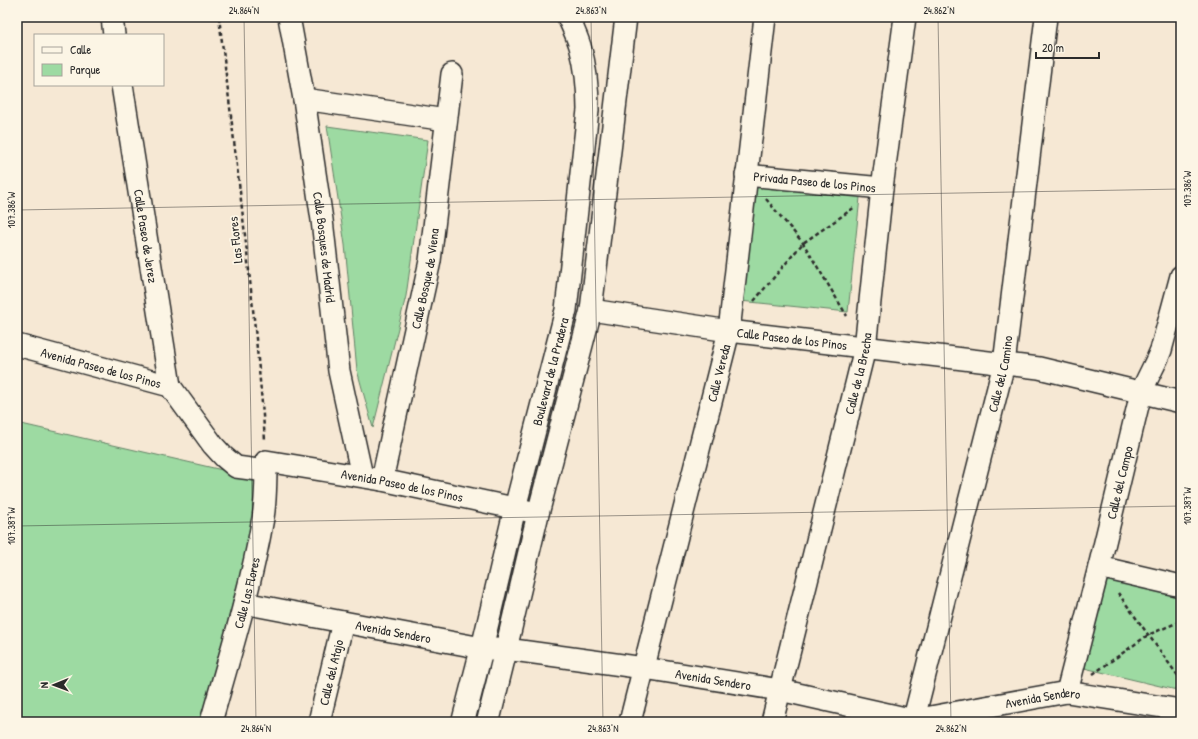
<svg xmlns="http://www.w3.org/2000/svg" width="1198" height="739" viewBox="0 0 1198 739" font-family="'Patrick Hand',sans-serif">
	<style>
		.green { fill: #9ddaa2; stroke: #648266 }
		.lines { fill: none; stroke-linecap: round; stroke-linejoin: round }
		.street-casing { stroke: #2b2b2b; stroke-width: 24 }
		.secondary-casing { stroke: #2b2b2b; stroke-width: 25 }
		.path { stroke: #2b2b2b; stroke-width: 2.5; stroke-dasharray: 4 3; stroke-linecap: butt }
		.street { stroke: #fcf5e5; stroke-width: 21 }
		.secondary { stroke: #fcf5e5; stroke-width: 22 }
		.ticks { fill: none; stroke: #2b2b2b; stroke-width: 1; stroke-opacity: 0.45 }
		.labels { text-anchor: middle; dominant-baseline: central; stroke-width: 3.5; stroke-linejoin: round; paint-order: stroke }
		.street-label { font-size: 13px; fill: #2b2b2b; stroke: #fcf5e5 }
		.neatline { fill: none; stroke: #2b2b2b; stroke-width: 1.5 }
		.ticks-label { font-size: 10px; text-anchor: middle; fill: #2b2b2b }
	</style>
	<rect width="100%" height="100%" fill="#f6e8d4"/>
	<filter id="ink" filterUnits="userSpaceOnUse"><feTurbulence type="fractalNoise" baseFrequency=".025" numOctaves="2"/><feDisplacementMap in="SourceGraphic" scale="8" xChannelSelector="R" yChannelSelector="G"/><feConvolveMatrix kernelMatrix="1 2 1 2 8 2 1 2 1" color-interpolation-filters="sRGB"/></filter>
	<g filter="url(#ink)">
		<g class="green">
			<polygon points="327,126 428,140 406,296 373,428 357,370 345,245"/>
			<polygon points="752,176 861,188 848,312 740,301"/>
			<polygon points="17,423 266,480 209,722 17,722"/>
			<polygon points="1101,578 1181,597 1181,691 1080,667"/>
		</g>
		<g class="lines">
			<defs>
				<g id="street">
					<polyline points="112,17 114,35"/>
					<path id="s1" d="M289,17L304,99L322,220L339,371L362,476"/>
					<path id="s2" d="M626,17L591,310L538,514L506,649L644,668L780,690L914,720L1067,692L1181,710"/>
					<path id="s3" d="M122,85L170,386"/>
					<polyline points="304,99 446,120"/>
					<path id="s4" d="M746,175L882,188"/>
					<path id="s5" d="M591,310L729,331L1039,368L1181,402"/>
					<path id="s6" d="M17,345L170,386L213,445L224,457L236,467L266,471"/>
					<path id="s7" d="M382,480L430,261L452,74"/>
					<polyline points="1099,567 1181,586"/>
					<path id="s8" d="M244,603L343,622L482,648L515,508L566,310L588,110C588,88 586,67 580,46C577,36 572,26 568,17"/>
					<path id="s9" d="M1067,692L1099,567L1141,393C1147,378 1155,365 1161,350L1181,276"/>
					<path id="s10" d="M211,722C230,655 251,587 263,518C266,500 266,480 266,461L382,480L528,511"/>
					<path id="s11" d="M319,722L343,622"/>
					<path id="s12" d="M630,722L729,331L765,17"/>
					<path id="s13" d="M772,722L865,348L882,188L905,17"/>
					<path id="s14" d="M913,722L1004,364L1046,17"/>
				</g>
				<polyline id="secondary" points="463,722 482,648 506,649 488,722"/>
			</defs>
			<use href="#street" class="street-casing"/>
			<use href="#secondary" class="secondary-casing"/>
			<g class="path">
				<path d="M219,17C236,158 254,299 265,440"/>
				<polyline points="766,199 803,243 847,316"/>
				<polyline points="754,301 803,243 855,207"/>
				<polyline points="1118,593 1181,680"/>
				<polyline points="1093,674 1148,635 1181,621"/>
			</g>
			<use href="#street" class="street"/>
			<use href="#secondary" class="secondary"/>
		</g>
	</g>
	<path class="ticks" d="M244,17L256,722M591,17L603,722M938,17L951,722M17,210L1181,189M17,526L1181,506"/>
	<g class="labels">
		<g class="street-label">
			<text stroke="none"><textPath href="#s4" startOffset="69">Privada Paseo de los Pinos</textPath></text>
			<text stroke="none"><textPath href="#s3" startOffset="153">Calle Paseo de Jerez</textPath></text>
			<text transform="translate(235 240) rotate(-96)">Las Flores</text>
			<text stroke="none"><textPath href="#s1" startOffset="233">Calle Bosques de Madrid</textPath></text>
			<text stroke="none"><textPath href="#s7" startOffset="206">Calle Bosque de Viena</textPath></text>
			<text stroke="none"><textPath href="#s5" startOffset="203">Calle Paseo de los Pinos</textPath></text>
			<text stroke="none"><textPath href="#s6" startOffset="87">Avenida Paseo de los Pinos</textPath></text>
			<text stroke="none"><textPath href="#s8" startOffset="527">Boulevard de la Pradera</textPath></text>
			<text stroke="none"><textPath href="#s12" startOffset="360">Calle Vereda</textPath></text>
			<text stroke="none"><textPath href="#s13" startOffset="359">Calle de la Brecha</textPath></text>
			<text stroke="none"><textPath href="#s14" startOffset="359">Calle del Camino</textPath></text>
			<text stroke="none"><textPath href="#s9" startOffset="216">Calle del Campo</textPath></text>
			<text stroke="none"><textPath href="#s10" startOffset="406">Avenida Paseo de los Pinos</textPath></text>
			<text stroke="none"><textPath href="#s10" startOffset="134">Calle Las Flores</textPath></text>
			<text stroke="none"><textPath href="#s8" startOffset="152">Avenida Sendero</textPath></text>
			<text stroke="none"><textPath href="#s11" startOffset="51">Calle del Atajo</textPath></text>
			<text stroke="none"><textPath href="#s2" startOffset="854">Avenida Sendero</textPath></text>
			<text stroke="none"><textPath href="#s2" startOffset="1190">Avenida Sendero</textPath></text>
		</g>
	</g>
	<rect width="1198" height="739" fill="none" stroke="#fcf5e5" stroke-width="44"/>
	<rect x="34" y="34" width="130" height="52" fill="#fcf5e5" stroke="#a8a49b"/>
	<rect x="42" y="47" width="20" height="6" fill="#fcf5e5" stroke="#a8a49b"/>
	<text x="70" y="54" font-size="12" fill="#2b2b2b">Calle</text>
	<rect x="42" y="64" width="20" height="12" fill="#9ddaa2" stroke="#a8a49b"/>
	<text x="70" y="74" font-size="12" fill="#2b2b2b">Parque</text>
	<g transform="translate(54 685) rotate(269)" stroke="#fcf5e5" stroke-width="3" paint-order="stroke">
	<path d="M0-3L7 15L0 10L-7 15Z" fill="#2b2b2b"/>
	<text y="-6" font-size="11" font-weight="bold" text-anchor="middle" fill="#2b2b2b">N</text>
	</g>
	<path d="M1036 52v6h63v-6" fill="none" stroke="#2b2b2b" stroke-width="2"/>
	<text x="1042" y="52" font-size="12" fill="#2b2b2b" stroke="#fcf5e5" stroke-width="3" paint-order="stroke">20 m</text>
	<rect x="22" y="22" width="1154" height="695" class="neatline"/>
	<g class="ticks-label">
		<text x="244" y="14">24.864°N</text>
		<text x="591" y="14">24.863°N</text>
		<text x="939" y="14">24.862°N</text>
		<text transform="translate(1187 189) rotate(-90)" y="4">107.386°W</text>
		<text transform="translate(11 210) rotate(-90)" y="4">107.386°W</text>
		<text transform="translate(1187 506) rotate(-90)" y="4">107.387°W</text>
		<text transform="translate(11 526) rotate(-90)" y="4">107.387°W</text>
		<text x="256" y="732">24.864°N</text>
		<text x="603" y="732">24.863°N</text>
		<text x="951" y="732">24.862°N</text>
	</g>
</svg>
